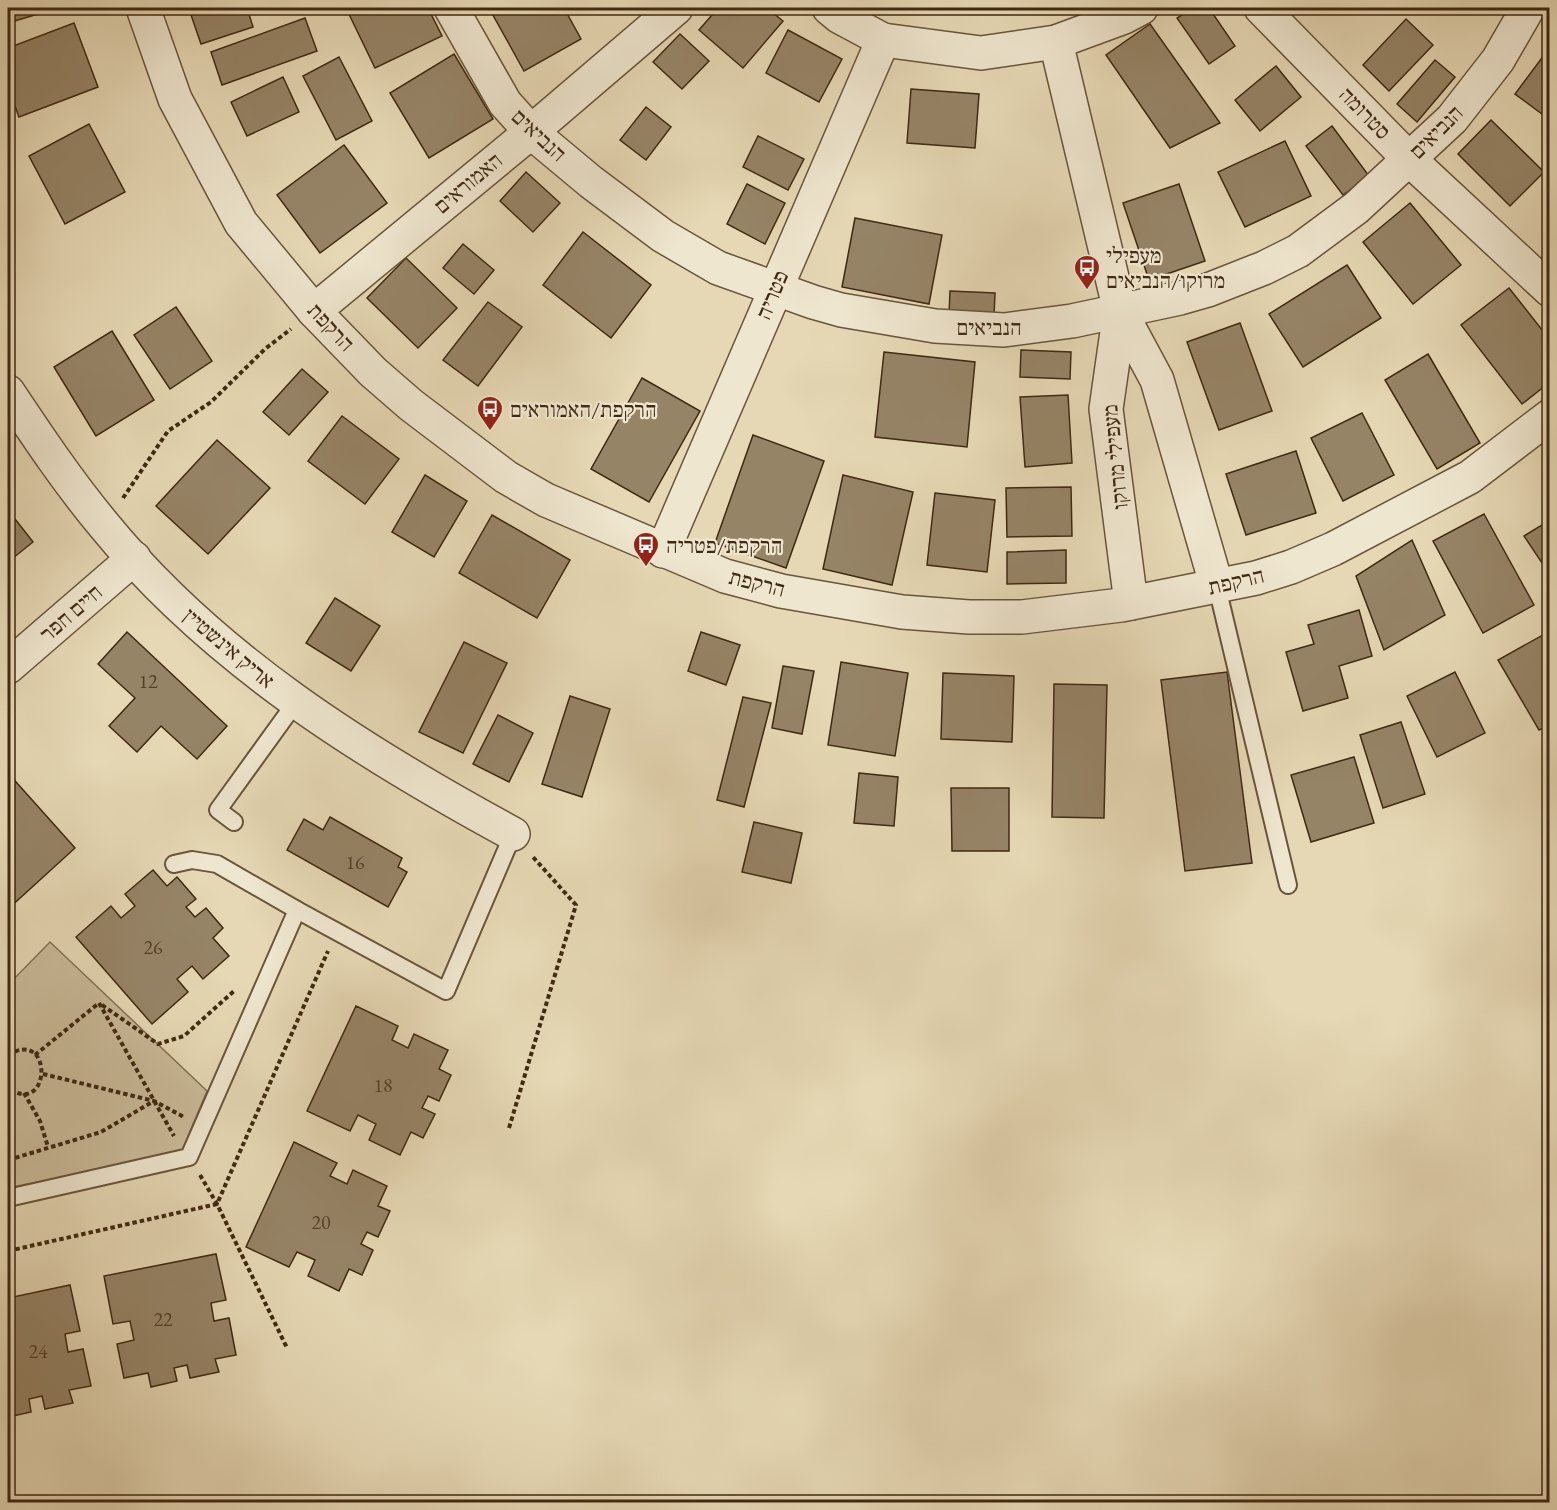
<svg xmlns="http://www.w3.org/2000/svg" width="1557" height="1510" viewBox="0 0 1557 1510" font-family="'EB Garamond','Frank Ruhl Libre',serif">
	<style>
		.green { fill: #caba99; stroke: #847256; stroke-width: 1.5 }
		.building { fill: #968467; stroke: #3f2912; stroke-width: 1.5 }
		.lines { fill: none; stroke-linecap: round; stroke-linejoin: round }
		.service-casing { stroke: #69553b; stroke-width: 20 }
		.minor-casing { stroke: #69553b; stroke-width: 36 }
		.tertiary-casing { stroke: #69553b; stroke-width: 36 }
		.path { stroke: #3f2912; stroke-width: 4; stroke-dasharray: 4.5 3; stroke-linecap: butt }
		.service { stroke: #efe6cf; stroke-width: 16 }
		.minor { stroke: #efe6cf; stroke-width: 33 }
		.tertiary { stroke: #efe6cf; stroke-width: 33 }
		.labels { text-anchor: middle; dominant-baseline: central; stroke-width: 4.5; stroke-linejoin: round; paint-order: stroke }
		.number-label { font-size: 20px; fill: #554027 }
		.street-label { font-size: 22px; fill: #3f2912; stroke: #efe6cf }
		.poi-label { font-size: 22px; fill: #3f2912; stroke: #efe6cf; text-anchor: start }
	</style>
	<rect width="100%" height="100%" fill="#e6d8b5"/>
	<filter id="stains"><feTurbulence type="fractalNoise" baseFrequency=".00333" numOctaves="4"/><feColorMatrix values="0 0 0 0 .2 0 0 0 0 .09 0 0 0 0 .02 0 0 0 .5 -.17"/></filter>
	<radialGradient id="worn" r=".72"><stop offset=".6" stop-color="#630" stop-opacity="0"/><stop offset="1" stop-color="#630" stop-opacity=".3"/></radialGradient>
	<polygon class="green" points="50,942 207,1091 181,1153 8,1188 8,985"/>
	<g class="building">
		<polygon points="8,8 58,8 8,23"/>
		<polygon points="193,8 247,8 253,27 201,44 189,9"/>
		<polygon points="346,8 428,8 442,36 375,68"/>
		<polygon points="489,8 564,8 581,39 524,71"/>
		<polygon points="718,8 767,8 783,21 743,68 699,30"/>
		<polygon points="1193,8 1209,8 1235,46 1209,64 1177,18"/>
		<polygon points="305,18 317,51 222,85 211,52"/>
		<polygon points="1406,19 1433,45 1389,91 1363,65"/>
		<polygon points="74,23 98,87 19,117 8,87 8,48"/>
		<polygon points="1150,24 1220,123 1170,148 1106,55"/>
		<polygon points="788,30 842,59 819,102 766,73"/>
		<polygon points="680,34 709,61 682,89 653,62"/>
		<polygon points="1550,47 1550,120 1515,94"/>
		<polygon points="454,54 493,119 429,158 390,93"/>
		<polygon points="339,57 372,121 336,140 303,76"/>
		<polygon points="1435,60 1455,77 1417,122 1397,104"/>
		<polygon points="1276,66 1301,97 1260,131 1235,100"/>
		<polygon points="283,77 299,112 247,136 231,102"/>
		<polygon points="911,89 979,94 975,148 907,143"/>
		<polygon points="646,107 671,127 646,160 620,140"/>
		<polygon points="1491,120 1544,172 1510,206 1458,154"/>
		<polygon points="89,124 125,192 65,224 29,156"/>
		<polygon points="1332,126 1369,176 1343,195 1306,146"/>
		<polygon points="758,136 804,159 788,190 743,167"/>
		<polygon points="1285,141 1311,196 1245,227 1218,172"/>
		<polygon points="344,145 387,203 320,253 277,195"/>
		<polygon points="526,172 560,203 533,232 500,201"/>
		<polygon points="747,184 785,203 765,244 727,224"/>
		<polygon points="1179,184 1205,261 1149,280 1123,203"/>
		<polygon points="1410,203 1461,265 1413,304 1363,242"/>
		<polygon points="855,218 942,235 929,304 842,287"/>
		<polygon points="583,232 651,285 611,338 543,285"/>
		<polygon points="463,244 494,270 474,294 443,268"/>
		<polygon points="406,258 457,308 418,348 367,298"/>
		<polygon points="1347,265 1381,318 1303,367 1269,314"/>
		<polygon points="1509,288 1550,340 1550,382 1522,404 1461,325"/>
		<polygon points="950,291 995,293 994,317 949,315"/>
		<polygon points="488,302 522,327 478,386 443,360"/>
		<polygon points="176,307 212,361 170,389 134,335"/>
		<polygon points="1240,323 1272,411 1219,430 1187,342"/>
		<polygon points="112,331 154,400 96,436 54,367"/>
		<polygon points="1021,350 1071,352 1070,379 1020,377"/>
		<polygon points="884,352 975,362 967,447 875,437"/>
		<polygon points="1428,354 1480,443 1437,469 1385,380"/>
		<polygon points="302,369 328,392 289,435 263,412"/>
		<polygon points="642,378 700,411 649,502 591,469"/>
		<polygon points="1068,395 1072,463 1025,467 1020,397"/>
		<polygon points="1362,413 1394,475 1343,501 1311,438"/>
		<polygon points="342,416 399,459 365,504 308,461"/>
		<polygon points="753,435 824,461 786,568 715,543"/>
		<polygon points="217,440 270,488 208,554 156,506"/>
		<polygon points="1296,451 1316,513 1246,535 1226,474"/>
		<polygon points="425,475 467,501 434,557 392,532"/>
		<polygon points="843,475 913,492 892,585 823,569"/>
		<polygon points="1071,487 1072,536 1007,537 1006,488"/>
		<polygon points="935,493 995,500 987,572 927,565"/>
		<polygon points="8,510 33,542 8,562"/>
		<polygon points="1484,514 1534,605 1483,633 1433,541"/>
		<polygon points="492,515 570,560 537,618 459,573"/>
		<polygon points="1550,520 1550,575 1524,536"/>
		<polygon points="1412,540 1445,615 1384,650 1356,576"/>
		<polygon points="1066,550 1066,583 1007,584 1007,552"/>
		<polygon points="335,598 380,626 351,671 306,643"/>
		<polygon points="1359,610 1372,656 1339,666 1348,698 1303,711 1286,652 1314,644 1308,625"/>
		<polygon points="1550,631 1550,725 1539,730 1498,660"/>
		<polygon points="127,632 227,726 197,759 161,726 137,752 109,726 135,698 98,664"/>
		<polygon points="701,632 740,645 726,685 688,671"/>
		<polygon points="464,642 507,663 463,753 419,732"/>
		<polygon points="841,662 908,673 895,756 828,745"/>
		<polygon points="783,666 814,671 802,734 772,728"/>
		<polygon points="1227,672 1252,863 1185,871 1161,680"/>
		<polygon points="1455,672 1485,733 1437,757 1407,696"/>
		<polygon points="943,673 1014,676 1012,742 941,739"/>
		<polygon points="1054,684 1107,685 1104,818 1052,817"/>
		<polygon points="570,696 610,709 582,797 542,784"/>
		<polygon points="743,697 771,703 744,807 717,800"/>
		<polygon points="498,715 533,733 509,782 473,764"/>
		<polygon points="1401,722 1425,794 1383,808 1360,735"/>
		<polygon points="1354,757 1374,823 1311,842 1291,775"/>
		<polygon points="8,773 75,848 8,909"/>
		<polygon points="859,773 898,777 894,826 854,823"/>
		<polygon points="951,788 1009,788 1009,851 952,851"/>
		<polygon points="330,817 402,858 398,867 407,872 388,907 287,850 304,819 323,830"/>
		<polygon points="754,822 802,833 791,883 742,872"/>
		<polygon points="153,870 167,886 177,877 196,899 186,907 195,917 206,908 223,928 213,938 229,956 203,979 192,966 177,979 188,992 152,1024 76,937 111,906 121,918 135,906 125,894"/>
		<polygon points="356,1006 398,1026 392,1040 408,1048 414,1034 448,1050 439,1069 451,1075 439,1101 428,1096 422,1108 435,1114 423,1138 411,1132 400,1155 369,1140 376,1124 358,1115 350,1131 307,1111"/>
		<polygon points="294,1142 337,1163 330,1176 347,1184 353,1170 387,1186 378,1206 390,1211 378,1237 367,1232 361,1244 373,1250 362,1275 349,1269 339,1291 308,1276 315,1260 297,1252 289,1267 246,1247"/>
		<polygon points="216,1254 226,1300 211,1303 214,1321 229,1318 236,1355 215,1359 219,1372 190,1378 187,1365 174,1368 177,1381 151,1387 148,1373 124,1378 117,1344 134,1340 130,1321 113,1324 104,1276"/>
		<polygon points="70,1285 80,1331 65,1334 68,1352 83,1349 91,1386 69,1390 73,1403 45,1409 42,1396 29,1399 31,1412 8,1417 8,1298"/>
	</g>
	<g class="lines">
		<defs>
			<g id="service">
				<polyline points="1217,587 1288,885"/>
				<polyline points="234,822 218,810 296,702"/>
				<polyline points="174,864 192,860 217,864 297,910"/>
				<polyline points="8,1198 189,1157 297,910 446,991 513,834"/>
			</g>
			<g id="minor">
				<polyline points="451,8 505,103 531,132 591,182 663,236 718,268 813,302 841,310 935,326 1004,330 1072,321 1180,298 1208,290 1264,268 1298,251 1356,208 1452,119 1498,60 1528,8"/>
				<polyline points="829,8 840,17 883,40 981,53 1056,42 1124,17 1141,8"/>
				<polyline points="1261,8 1409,159 1550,290"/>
				<polyline points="1056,42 1120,311 1157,380 1217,587"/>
				<polyline points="314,311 531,132 676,8"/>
				<polyline points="1120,311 1106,409 1131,603"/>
				<polyline points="663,551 883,40"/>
			</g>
			<g id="tertiary">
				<polyline points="143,8 175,99 241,223 314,311 373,372 411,405 506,477 546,500 725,576 781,591 902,612 969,617 1022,617 1121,605 1256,578 1291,567 1333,549 1470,477 1550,416"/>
				<path d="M8,392C38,437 68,482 103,524C213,659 362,752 513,834"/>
				<polyline points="8,667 134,558"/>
			</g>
		</defs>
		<use href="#service" class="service-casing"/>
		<use href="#minor" class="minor-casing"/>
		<use href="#tertiary" class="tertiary-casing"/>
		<g class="path">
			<polyline points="123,498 168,431 211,402 265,349 291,329"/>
			<polyline points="99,1003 174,1136"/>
			<polyline points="102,1005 158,1044 184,1036 234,991"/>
			<path d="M8,1055C54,1027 51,1118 8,1088"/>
			<polyline points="35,1055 99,1003"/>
			<polyline points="43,1074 154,1101 184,1117"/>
			<polyline points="24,1093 40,1121 48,1147"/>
			<polyline points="509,1128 576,905 533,857"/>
			<polyline points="8,1160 101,1132 154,1101"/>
			<polyline points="200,1175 217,1204 287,1348"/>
			<polyline points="8,1251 217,1204 328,951"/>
		</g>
		<use href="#service" class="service"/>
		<use href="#minor" class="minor"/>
		<use href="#tertiary" class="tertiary"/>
	</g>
	<defs>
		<symbol id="bus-pin" viewBox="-11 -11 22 30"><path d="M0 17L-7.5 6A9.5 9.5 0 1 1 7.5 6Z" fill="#8f2418" stroke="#efe6cf"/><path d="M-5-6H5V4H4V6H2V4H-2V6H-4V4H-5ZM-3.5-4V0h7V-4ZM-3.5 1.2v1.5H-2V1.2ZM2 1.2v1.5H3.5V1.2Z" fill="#fff"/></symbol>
	</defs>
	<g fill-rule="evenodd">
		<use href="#bus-pin" x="1072" y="253" width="30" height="40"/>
		<use href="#bus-pin" x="475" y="394" width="30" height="40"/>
		<use href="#bus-pin" x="631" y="530" width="30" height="40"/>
	</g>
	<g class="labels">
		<g class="number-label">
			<text x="148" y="681">12</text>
			<text x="355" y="862">16</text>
			<text x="153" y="947">26</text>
			<text x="383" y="1085">18</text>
			<text x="321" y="1222">20</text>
			<text x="163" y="1319">22</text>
			<text x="38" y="1351">24</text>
		</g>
		<g class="street-label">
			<text transform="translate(1365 113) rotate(46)">סטרומה</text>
			<text transform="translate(1436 132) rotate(-45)">הנביאים</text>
			<text transform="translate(539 135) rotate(43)">הנביאים</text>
			<text transform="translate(468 183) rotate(-40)">האמוראים</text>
			<text transform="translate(772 295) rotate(-67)">פטריה</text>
			<text transform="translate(331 327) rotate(47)">הרקפת</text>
			<text x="989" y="327">הנביאים</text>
			<text transform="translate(1115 457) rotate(-96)">מעפילי מרוקו</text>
			<text transform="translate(1236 581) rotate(-13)">הרקפת</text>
			<text transform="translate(757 583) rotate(14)">הרקפת</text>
			<text transform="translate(71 613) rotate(-41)">חיים חפר</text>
			<text transform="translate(229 648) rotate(40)">אריק אינשטיין</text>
		</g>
		<g class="poi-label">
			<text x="1106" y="255">מעפילי<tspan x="1106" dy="25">מרוקו/הנביאים</tspan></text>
			<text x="510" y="409">הרקפת/האמוראים</text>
			<text x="666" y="545">הרקפת/פטריה</text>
		</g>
	</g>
	<rect width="1557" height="1510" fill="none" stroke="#e6d8b5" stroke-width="30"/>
	<rect x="9" y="9" width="1539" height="1492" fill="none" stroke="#3f2912" stroke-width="3"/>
	<rect x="15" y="15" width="1527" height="1480" fill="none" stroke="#3f2912" stroke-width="1.5"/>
	<rect width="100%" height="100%" filter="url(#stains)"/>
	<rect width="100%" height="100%" fill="url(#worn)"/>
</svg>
